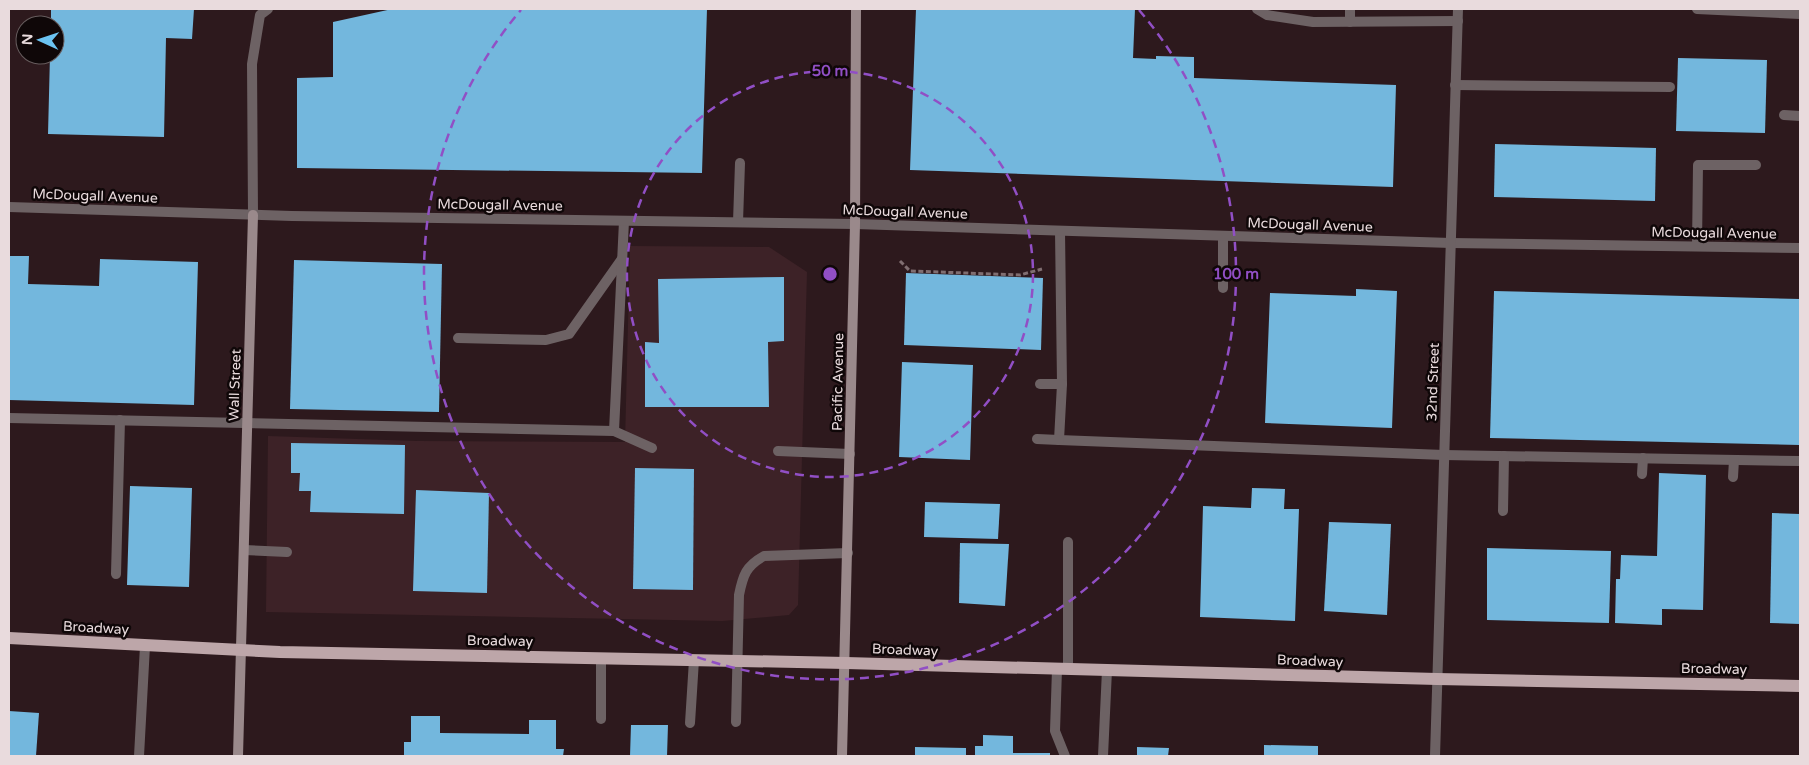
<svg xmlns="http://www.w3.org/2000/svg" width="1809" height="765" viewBox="0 0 1809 765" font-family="'Varela Round',sans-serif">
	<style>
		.built { fill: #3d2227 }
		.building { fill: #73b7dd }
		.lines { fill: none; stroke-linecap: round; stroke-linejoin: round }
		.path { stroke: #806e71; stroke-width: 3; stroke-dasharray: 5 2.5; stroke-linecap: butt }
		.lane { stroke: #6d6264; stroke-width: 10 }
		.street { stroke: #6d6264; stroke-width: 10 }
		.secondary { stroke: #9a898b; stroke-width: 10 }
		.primary { stroke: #bda6a9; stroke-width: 12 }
		.ring { fill: none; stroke: #914fc5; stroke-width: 2.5; stroke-dasharray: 9 6 }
		.labels { text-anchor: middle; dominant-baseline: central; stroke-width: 5; stroke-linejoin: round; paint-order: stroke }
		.street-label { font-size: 14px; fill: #e9dbdd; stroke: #0f0708 }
		.centre { fill: #914fc5; stroke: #0f0708; stroke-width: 2.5 }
		.ring-label { font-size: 15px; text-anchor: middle; font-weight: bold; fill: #914fc5; stroke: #0f0708; stroke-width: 5; stroke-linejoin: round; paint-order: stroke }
	</style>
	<rect width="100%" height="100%" fill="#2d191d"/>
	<polygon class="built" points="630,246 769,247 807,272 798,605 789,615 722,621 266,612 268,436 417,441 625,442"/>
	<g class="building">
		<polygon points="51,9 194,9 192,39 166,38 164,137 48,134 50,55 55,55 55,25 51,25"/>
		<polygon points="392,9 707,9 702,173 297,168 297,78 333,77 333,22"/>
		<polygon points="916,9 1135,9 1133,58 1156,59 1156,56 1194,57 1194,78 1396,85 1393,187 910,170"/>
		<polygon points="1678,58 1767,60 1765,133 1676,131"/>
		<polygon points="1495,144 1656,148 1655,201 1494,197"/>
		<polygon points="9,256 29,256 28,284 99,286 100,259 198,262 194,405 9,400"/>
		<polygon points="294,260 442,264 439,412 290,409"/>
		<polygon points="906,273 1043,278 1041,350 904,345"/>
		<polygon points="784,277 784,341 768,342 769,407 645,407 645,342 659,343 658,279"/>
		<polygon points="1356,289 1397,291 1392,428 1265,423 1270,293 1356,296"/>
		<polygon points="1494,291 1800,299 1800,445 1490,438"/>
		<polygon points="902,362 973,365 970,460 899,457"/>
		<polygon points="291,443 405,445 404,514 310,512 311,491 299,491 300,473 291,473"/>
		<polygon points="635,468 694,469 693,590 633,589"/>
		<polygon points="1659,473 1706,475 1703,610 1662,609 1662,625 1615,623 1616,579 1620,579 1621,555 1657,556"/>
		<polygon points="130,486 192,488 189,587 127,585"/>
		<polygon points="1252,488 1285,489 1284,509 1299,509 1295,621 1200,617 1203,506 1251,508"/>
		<polygon points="416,490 489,493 487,593 413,591"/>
		<polygon points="925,502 1000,504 998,539 924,537"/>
		<polygon points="1772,513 1800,514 1800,624 1770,623"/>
		<polygon points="1329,522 1391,524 1387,615 1324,611"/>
		<polygon points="960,543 1009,544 1005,606 959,603"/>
		<polygon points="1487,548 1611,551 1609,623 1487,620"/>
		<polygon points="9,711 39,713 36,756 9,756"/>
		<polygon points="411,716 440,716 440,733 529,734 529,720 556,720 556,749 564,749 563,756 404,756 404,742 411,742"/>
		<polygon points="631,725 668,725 667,756 630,756"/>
		<polygon points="983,735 1013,736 1013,753 1050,753 1050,756 975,756 975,746 983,746"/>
		<polygon points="1264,745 1318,746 1318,756 1264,756"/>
		<polygon points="915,747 966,748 966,756 915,756"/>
		<polygon points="1137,747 1169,748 1168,756 1137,756"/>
	</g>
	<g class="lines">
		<polyline class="path" points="900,261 910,271 1020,275 1042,269"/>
		<g class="lane">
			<polyline points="1697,9 1800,14"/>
			<polyline points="1350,22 1350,9"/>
			<polyline points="1455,85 1670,87"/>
			<polyline points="1784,115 1800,116"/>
			<polyline points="738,222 740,163"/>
			<polyline points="1060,231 1062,384 1059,440 1444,455 1800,461"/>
			<polyline points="1223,236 1223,288"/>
			<polyline points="1697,246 1698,165 1756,165"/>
			<polyline points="458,338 546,340 569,334 622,259"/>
			<polyline points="1040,384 1062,384"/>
			<polyline points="9,418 614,431 652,448"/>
			<polyline points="614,431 624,221"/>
			<polyline points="1037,439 1059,440"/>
			<polyline points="778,451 850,454"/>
			<polyline points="1642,474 1643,458"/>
			<polyline points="1733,477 1734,460"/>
			<polyline points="1503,511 1504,456"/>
			<polyline points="244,550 287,552"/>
			<polyline points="116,574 120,420"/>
			<polyline points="1057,669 1055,731 1065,756"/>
			<polyline points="1068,669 1068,542"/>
			<polyline points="601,719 601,658"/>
			<path d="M736,722L739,595C743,575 746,566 764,556L848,553"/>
			<polyline points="690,723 694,660"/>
			<polyline points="139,756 145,646"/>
			<polyline points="1103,756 1107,670"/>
		</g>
		<g class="street">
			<polyline points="1257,9 1267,15 1313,22 1458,21"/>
			<polyline points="9,207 292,216 855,224 1451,243 1800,248"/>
			<polyline points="253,215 252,64 260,15 268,9"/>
			<polyline points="1435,756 1458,9"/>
		</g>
		<g class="secondary">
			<polyline points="238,756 253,215"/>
			<polyline points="842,756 855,224 856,9"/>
		</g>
		<polyline class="primary" points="9,638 280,652 846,663 1437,679 1800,686"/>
	</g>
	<g class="ring">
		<circle cx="830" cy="274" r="203"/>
		<path d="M1139 10A406 406 0 1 1 521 10"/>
	</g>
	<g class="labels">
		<g class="street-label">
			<text transform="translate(95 196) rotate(2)">McDougall Avenue</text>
			<text transform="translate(500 205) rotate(1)">McDougall Avenue</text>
			<text transform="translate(905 212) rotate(2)">McDougall Avenue</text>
			<text transform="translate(1310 225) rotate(2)">McDougall Avenue</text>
			<text transform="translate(1714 233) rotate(1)">McDougall Avenue</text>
			<text transform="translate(838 382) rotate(-89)">Pacific Avenue</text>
			<text transform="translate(1433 382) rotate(-88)">32nd Street</text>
			<text transform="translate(235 385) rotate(-88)">Wall Street</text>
			<text transform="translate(96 628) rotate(3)">Broadway</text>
			<text transform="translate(500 641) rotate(1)">Broadway</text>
			<text transform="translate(905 650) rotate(2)">Broadway</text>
			<text transform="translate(1310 661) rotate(2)">Broadway</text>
			<text transform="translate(1714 669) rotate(1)">Broadway</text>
		</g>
	</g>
	<circle cx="830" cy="274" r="8" class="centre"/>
	<g class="ring-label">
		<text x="830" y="76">50 m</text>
		<text x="1236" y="279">100 m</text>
	</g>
	<rect width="1809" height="765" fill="none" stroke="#e9dbdd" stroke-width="20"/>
	<g transform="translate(40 40) rotate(273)"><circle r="24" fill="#0f0708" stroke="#665c5d"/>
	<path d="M0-4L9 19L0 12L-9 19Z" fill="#6bc3f2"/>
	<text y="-8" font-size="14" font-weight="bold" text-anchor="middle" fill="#e9dbdd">N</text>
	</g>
</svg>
